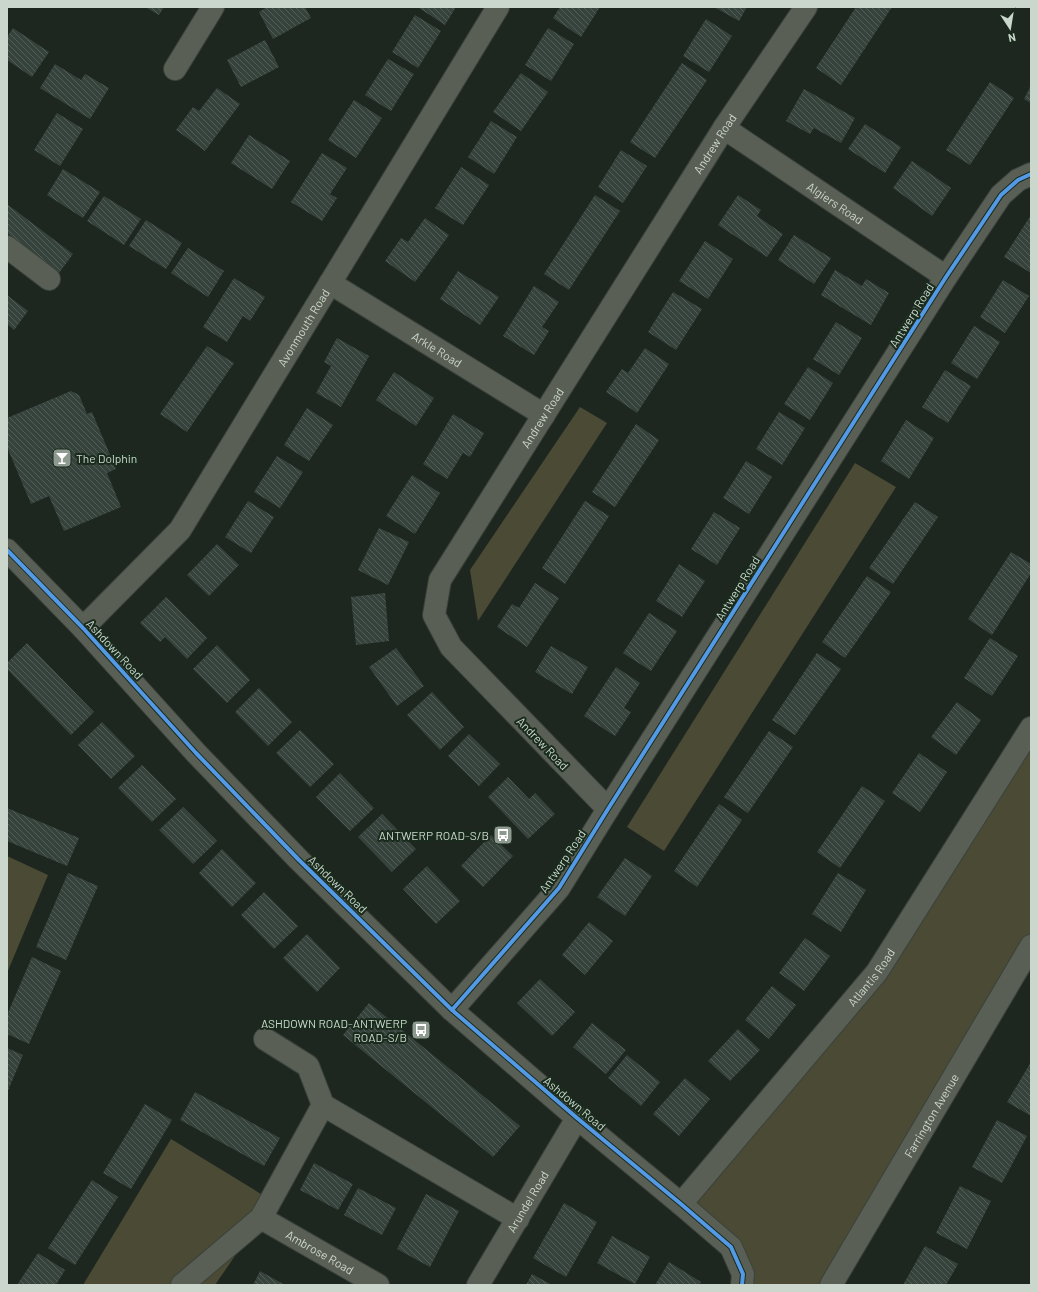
<svg xmlns="http://www.w3.org/2000/svg" width="1038" height="1292" viewBox="0 0 1038 1292" font-family="Barlow,sans-serif">
	<style>
		.grass { fill: #4b4a35 }
		.building { fill: url(#building-back-hatch) }
		.lines { fill: none; stroke-linecap: round; stroke-linejoin: round }
		.minor-casing { stroke: #3a423c; stroke-width: 24 }
		.minor { stroke: #595f54; stroke-width: 22 }
		.cycleway-casing { stroke: #192b1c; stroke-width: 6 }
		.cycleway { stroke: #5399e6; stroke-width: 4 }
		.labels { text-anchor: middle; dominant-baseline: central; stroke-width: 4; stroke-linejoin: round; paint-order: stroke }
		.street-label { font-size: 12px; fill: #cbd6cc; stroke: #192b1c }
		.poi-label { font-size: 12px; fill: #cbd6cc; stroke: #192b1c; text-anchor: end }
	</style>
	<defs>
		<pattern id="building-back-hatch" width="6" height="6" patternUnits="userSpaceOnUse"><rect width="6" height="6" fill="#36433c"/><path d="M-1 5l2 2M0 0l6 6M5-1l2 2" fill="none" stroke="#525d57"/></pattern>
	</defs>
	<rect width="100%" height="100%" fill="#1d271f"/>
	<g class="grass">
		<polygon points="580,407 607,423 478,621 470,570"/>
		<polygon points="855,463 896,487 664,851 627,827"/>
		<polygon points="1031,728 1031,946 831,1285 742,1285 743,1274 681,1204 877,972"/>
		<polygon points="7,856 48,875 7,973"/>
		<polygon points="171,1139 271,1200 261,1218 215,1285 83,1285"/>
	</g>
	<g class="building">
		<polygon points="145,7 164,7 159,15"/>
		<polygon points="267,7 305,7 311,18 273,39 259,12"/>
		<polygon points="420,7 456,7 445,25 419,8"/>
		<polygon points="560,7 600,7 581,37 553,18"/>
		<polygon points="714,7 747,7 739,21"/>
		<polygon points="856,7 892,7 841,85 816,68"/>
		<polygon points="415,15 441,31 418,68 392,52"/>
		<polygon points="706,19 732,36 709,72 683,56"/>
		<polygon points="13,28 49,52 32,77 7,60 7,37"/>
		<polygon points="548,28 574,44 551,81 525,65"/>
		<polygon points="265,40 279,67 241,87 227,60"/>
		<polygon points="388,59 414,74 391,111 365,95"/>
		<polygon points="682,63 707,80 655,158 630,142"/>
		<polygon points="55,64 81,80 85,74 109,88 90,119 40,88"/>
		<polygon points="521,73 548,92 521,131 493,112"/>
		<polygon points="990,82 1014,98 970,165 946,150"/>
		<polygon points="1031,85 1031,103 1024,99"/>
		<polygon points="217,88 240,104 205,151 176,130 193,107 199,111"/>
		<polygon points="804,89 855,118 841,143 814,128 810,134 786,121"/>
		<polygon points="354,100 382,118 356,158 328,140"/>
		<polygon points="57,113 83,129 60,166 34,150"/>
		<polygon points="491,121 517,137 494,174 468,157"/>
		<polygon points="865,124 901,147 885,173 848,149"/>
		<polygon points="249,135 290,161 272,189 231,163"/>
		<polygon points="621,150 647,166 623,203 598,187"/>
		<polygon points="322,153 347,168 330,194 337,198 322,221 291,202"/>
		<polygon points="912,161 951,188 932,216 893,188"/>
		<polygon points="461,167 489,185 463,225 435,208"/>
		<polygon points="63,169 100,192 83,218 47,195"/>
		<polygon points="595,195 620,211 569,290 544,274"/>
		<polygon points="738,195 761,210 757,216 783,234 767,257 718,225"/>
		<polygon points="104,196 141,219 124,245 87,221"/>
		<polygon points="7,204 73,254 59,273 7,233"/>
		<polygon points="1031,215 1031,273 1004,257"/>
		<polygon points="425,218 449,235 415,282 385,261 401,238 408,242"/>
		<polygon points="146,220 182,243 166,269 129,246"/>
		<polygon points="794,235 831,258 814,284 778,260"/>
		<polygon points="705,241 733,259 708,299 679,281"/>
		<polygon points="188,248 224,271 208,297 171,273"/>
		<polygon points="835,270 862,286 866,279 889,293 871,325 821,295"/>
		<polygon points="458,271 499,297 480,325 440,299"/>
		<polygon points="234,278 265,297 250,321 243,316 227,342 203,327"/>
		<polygon points="1003,280 1029,296 1005,333 980,317"/>
		<polygon points="534,286 559,302 542,327 549,331 534,355 503,336"/>
		<polygon points="673,292 702,309 676,350 648,332"/>
		<polygon points="7,295 28,311 14,330 7,324"/>
		<polygon points="836,322 862,338 839,375 813,359"/>
		<polygon points="974,326 1000,342 977,379 951,363"/>
		<polygon points="337,338 369,356 341,407 316,393 331,366 324,362"/>
		<polygon points="207,346 234,363 187,432 160,414"/>
		<polygon points="645,348 669,364 637,413 606,392 622,369 628,373"/>
		<polygon points="808,367 833,383 810,420 784,404"/>
		<polygon points="945,370 971,386 948,423 922,407"/>
		<polygon points="394,372 434,398 416,426 376,400"/>
		<polygon points="71,391 79,395 87,414 92,412 116,469 107,473 121,507 64,531 49,496 31,504 7,447 7,418"/>
		<polygon points="307,408 333,425 309,461 284,445"/>
		<polygon points="779,412 805,428 782,465 756,449"/>
		<polygon points="453,414 484,433 470,457 463,453 447,479 423,464"/>
		<polygon points="906,420 934,438 909,479 881,461"/>
		<polygon points="636,424 659,440 615,507 592,492"/>
		<polygon points="277,456 303,472 280,508 254,492"/>
		<polygon points="746,461 772,477 749,514 723,498"/>
		<polygon points="412,475 440,493 415,534 386,516"/>
		<polygon points="248,501 274,517 251,553 225,537"/>
		<polygon points="585,501 609,516 565,584 542,568"/>
		<polygon points="915,502 938,517 893,584 869,568"/>
		<polygon points="714,512 740,528 717,565 691,549"/>
		<polygon points="379,528 409,542 388,585 358,570"/>
		<polygon points="217,544 239,565 209,596 187,575"/>
		<polygon points="1011,552 1031,564 1031,573 992,635 968,619"/>
		<polygon points="679,564 705,581 682,617 656,601"/>
		<polygon points="867,576 891,592 845,658 822,642"/>
		<polygon points="535,583 559,598 527,647 497,627 512,604 519,608"/>
		<polygon points="385,593 389,641 356,645 351,597"/>
		<polygon points="166,597 207,638 187,659 165,637 160,642 140,623"/>
		<polygon points="649,613 677,631 651,671 623,653"/>
		<polygon points="990,638 1018,656 992,696 964,678"/>
		<polygon points="27,643 94,712 71,735 7,669 7,663"/>
		<polygon points="217,645 250,680 227,703 193,669"/>
		<polygon points="551,646 588,667 572,694 535,672"/>
		<polygon points="396,648 424,686 397,706 369,667"/>
		<polygon points="817,653 841,669 795,735 772,720"/>
		<polygon points="616,667 640,683 624,708 631,712 615,736 584,716"/>
		<polygon points="259,688 292,722 268,746 235,712"/>
		<polygon points="432,692 464,727 440,750 407,715"/>
		<polygon points="957,702 981,720 956,755 931,737"/>
		<polygon points="102,722 135,756 111,779 78,745"/>
		<polygon points="300,730 334,764 310,787 276,753"/>
		<polygon points="769,731 793,747 748,813 724,797"/>
		<polygon points="469,734 500,764 479,786 448,756"/>
		<polygon points="919,753 947,772 920,812 892,793"/>
		<polygon points="142,765 176,799 152,822 118,788"/>
		<polygon points="340,773 374,808 350,831 316,797"/>
		<polygon points="508,777 529,799 535,793 555,814 528,839 488,797"/>
		<polygon points="862,786 885,801 840,868 817,852"/>
		<polygon points="719,804 742,820 697,887 674,871"/>
		<polygon points="183,807 217,841 193,864 159,830"/>
		<polygon points="7,808 79,838 67,866 7,841"/>
		<polygon points="382,814 416,849 392,872 358,837"/>
		<polygon points="491,835 513,856 483,887 461,866"/>
		<polygon points="222,849 256,883 232,907 199,873"/>
		<polygon points="625,858 652,876 625,916 597,897"/>
		<polygon points="427,866 460,901 436,924 403,889"/>
		<polygon points="68,873 98,886 66,960 36,947"/>
		<polygon points="838,873 866,890 841,932 812,914"/>
		<polygon points="264,892 298,926 274,949 241,915"/>
		<polygon points="589,922 613,941 585,975 562,955"/>
		<polygon points="307,934 340,968 317,992 283,958"/>
		<polygon points="805,938 830,956 804,991 779,973"/>
		<polygon points="32,957 61,971 29,1044 7,1034 7,1015"/>
		<polygon points="540,979 575,1012 552,1036 517,1003"/>
		<polygon points="772,986 796,1005 769,1039 745,1020"/>
		<polygon points="369,1003 520,1126 493,1157 343,1035"/>
		<polygon points="592,1023 626,1050 606,1074 573,1047"/>
		<polygon points="738,1029 760,1050 730,1081 708,1061"/>
		<polygon points="7,1048 23,1055 7,1093"/>
		<polygon points="627,1055 660,1082 641,1106 608,1078"/>
		<polygon points="1031,1062 1031,1116 1007,1102"/>
		<polygon points="685,1078 710,1099 679,1136 653,1114"/>
		<polygon points="195,1092 280,1138 264,1166 180,1120"/>
		<polygon points="145,1104 172,1120 131,1189 103,1173"/>
		<polygon points="997,1120 1027,1136 1002,1183 972,1167"/>
		<polygon points="314,1163 353,1184 338,1210 300,1190"/>
		<polygon points="92,1180 118,1197 75,1265 48,1248"/>
		<polygon points="960,1186 991,1201 967,1249 936,1233"/>
		<polygon points="358,1188 396,1208 382,1235 344,1215"/>
		<polygon points="426,1194 459,1211 430,1267 397,1249"/>
		<polygon points="564,1203 597,1222 566,1277 533,1258"/>
		<polygon points="612,1236 650,1257 635,1284 597,1263"/>
		<polygon points="925,1246 958,1264 946,1285 903,1285"/>
		<polygon points="38,1253 65,1270 56,1285 17,1285"/>
		<polygon points="669,1262 701,1282 699,1285 655,1285"/>
		<polygon points="260,1271 285,1285 253,1285"/>
		<polygon points="532,1274 552,1285 526,1285"/>
	</g>
	<g class="lines">
		<defs>
			<g id="minor">
				<polyline points="175,69 213,7"/>
				<path id="s1" d="M724,128L946,277"/>
				<polyline points="7,247 49,279"/>
				<path id="s2" d="M330,283L544,415"/>
				<polyline points="7,550 83,628 196,753 299,860 452,1010 577,1118 681,1204 731,1247 743,1274 742,1285"/>
				<path id="s3" d="M83,628L180,530L498,7"/>
				<path id="s4" d="M608,809L451,647L434,615L440,580L724,128L806,7"/>
				<polyline points="452,1010 559,888 608,809 946,277 1001,195 1018,180 1031,174"/>
				<polyline points="265,1039 308,1066 323,1105 518,1219"/>
				<path id="s5" d="M681,1204L877,972L1031,728"/>
				<path id="s6" d="M261,1218L378,1285"/>
				<polyline points="182,1285 261,1218 323,1105"/>
				<path id="s7" d="M478,1285L577,1118"/>
				<path id="s8" d="M831,1285L1031,946"/>
			</g>
		</defs>
		<use href="#minor" class="minor-casing"/>
		<use href="#minor" class="minor"/>
		<defs>
			<g id="cycleway">
				<polyline points="7,550 83,628 196,753 299,860 452,1010 577,1118 681,1204 731,1247 743,1274 742,1285"/>
				<polyline points="452,1010 559,888 608,809 946,277 1001,195 1018,180 1031,174"/>
			</g>
		</defs>
		<use href="#cycleway" class="cycleway-casing"/>
		<use href="#cycleway" class="cycleway"/>
	</g>
	<defs>
		<symbol id="bar-square" viewBox="-11 -11 22 22"><rect x="-9" y="-9" width="18" height="18" rx="4" fill="#8e998f" stroke="#192b1c"/><path d="M-6-5H6L.8 .8V4.5H3.5V6h-7V4.5H-.8V.8Z" fill="#fff"/></symbol>
		<symbol id="bus-square" viewBox="-11 -11 22 22"><rect x="-9" y="-9" width="18" height="18" rx="4" fill="#8e998f" stroke="#192b1c"/><path d="M-5-6H5V4H4V6H2V4H-2V6H-4V4H-5ZM-3.5-4V0h7V-4ZM-3.5 1.2v1.5H-2V1.2ZM2 1.2v1.5H3.5V1.2Z" fill="#fff"/></symbol>
	</defs>
	<g fill-rule="evenodd">
		<use href="#bar-square" x="51" y="447" width="22" height="22"/>
		<use href="#bus-square" x="492" y="824" width="22" height="22"/>
		<use href="#bus-square" x="410" y="1019" width="22" height="22"/>
	</g>
	<g class="labels">
		<g class="street-label">
			<text stroke="none"><textPath href="#s4" startOffset="813">Andrew Road</textPath></text>
			<text stroke="none"><textPath href="#s1" startOffset="134">Algiers Road</textPath></text>
			<text transform="translate(911 315) rotate(-58)">Antwerp Road</text>
			<text stroke="none"><textPath href="#s3" startOffset="375">Avonmouth Road</textPath></text>
			<text stroke="none"><textPath href="#s2" startOffset="126">Arkle Road</textPath></text>
			<text stroke="none"><textPath href="#s4" startOffset="489">Andrew Road</textPath></text>
			<text transform="translate(737 588) rotate(-58)">Antwerp Road</text>
			<text transform="translate(115 649) rotate(47)">Ashdown Road</text>
			<text transform="translate(543 743) rotate(46)">Andrew Road</text>
			<text transform="translate(562 861) rotate(-56)">Antwerp Road</text>
			<text transform="translate(338 884) rotate(44)">Ashdown Road</text>
			<text stroke="none"><textPath href="#s5" startOffset="296">Atlantis Road</textPath></text>
			<text transform="translate(575 1103) rotate(40)">Ashdown Road</text>
			<text stroke="none"><textPath href="#s8" startOffset="197">Farrington Avenue</textPath></text>
			<text stroke="none"><textPath href="#s7" startOffset="97">Arundel Road</textPath></text>
			<text stroke="none"><textPath href="#s6" startOffset="68">Ambrose Road</textPath></text>
		</g>
		<g class="poi-label">
			<text x="76" y="458" text-anchor="start">The Dolphin</text>
			<text x="489" y="835">ANTWERP ROAD-S/B</text>
			<text x="407" y="1023">ASHDOWN ROAD-ANTWERP<tspan x="407" dy="14">ROAD-S/B</tspan></text>
		</g>
	</g>
	<rect width="1038" height="1292" fill="none" stroke="#cbd6cc" stroke-width="16"/>
	<g transform="translate(1010 28) rotate(168)" stroke="#192b1c" stroke-width="3" paint-order="stroke">
	<path d="M0-3L7 15L0 10L-7 15Z" fill="#cbd6cc"/>
	<text y="-6" font-size="11" font-weight="bold" text-anchor="middle" fill="#cbd6cc">N</text>
	</g>
</svg>
